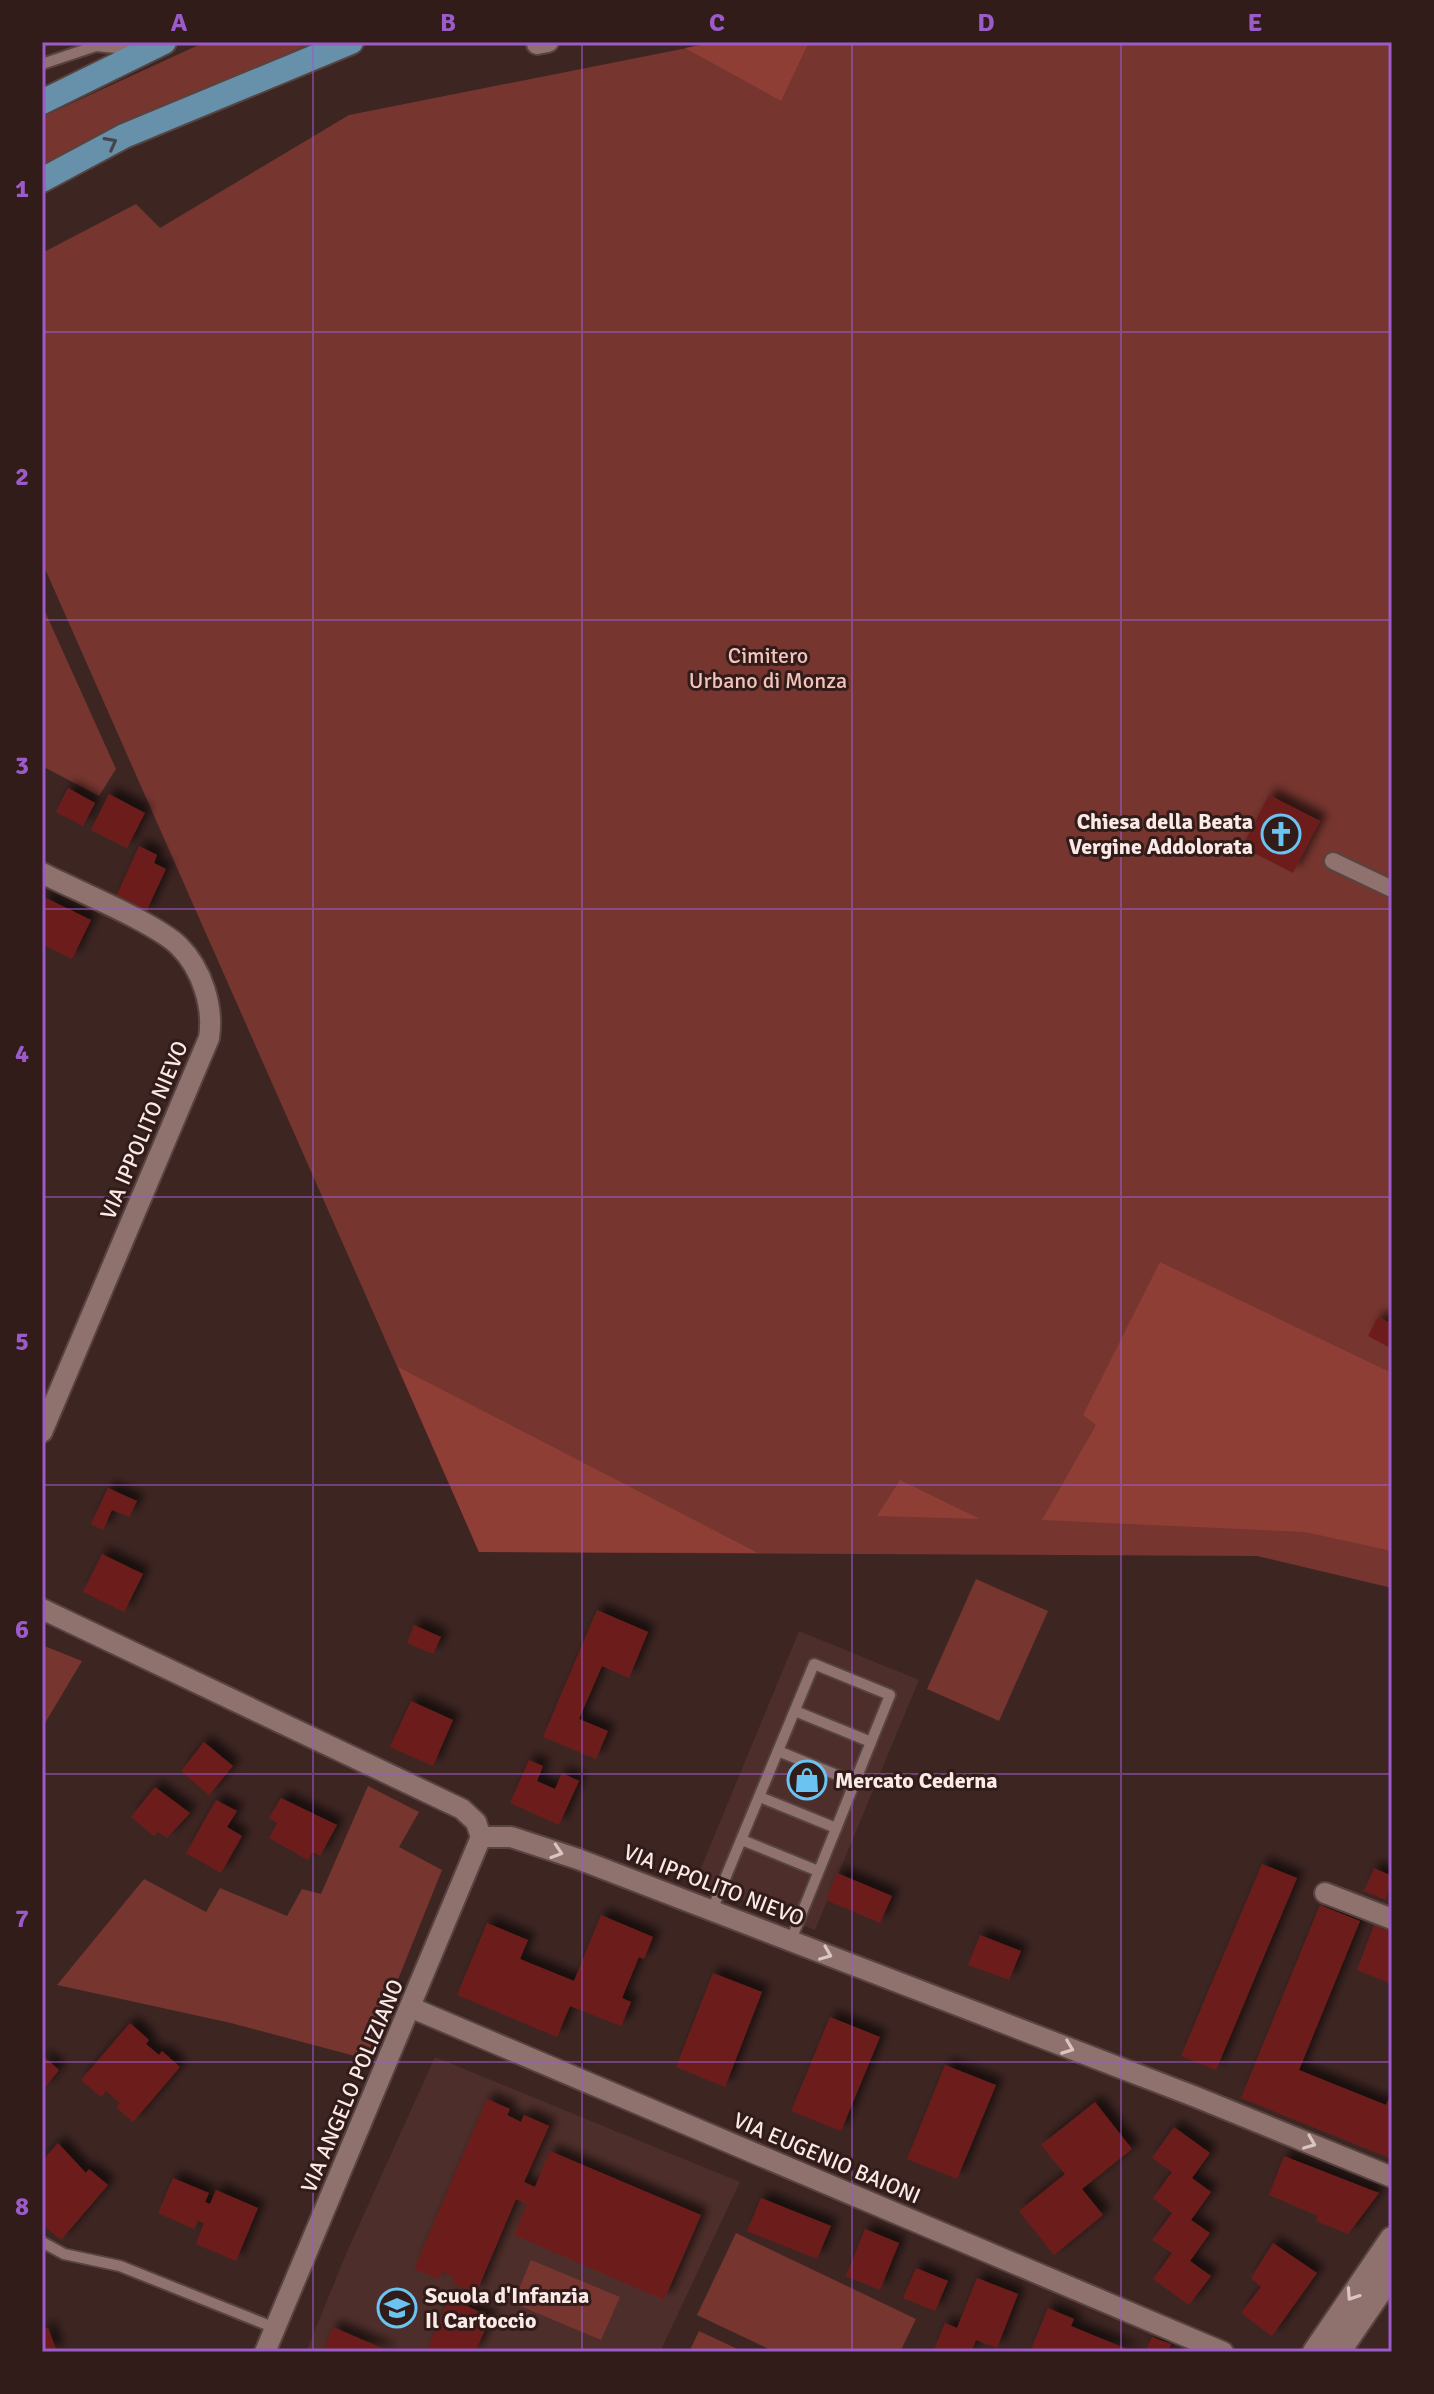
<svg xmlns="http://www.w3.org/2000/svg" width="1434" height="2394" viewBox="0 0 1434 2394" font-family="Signika,sans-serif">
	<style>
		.built { fill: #4d2e2a }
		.green { fill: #76352f }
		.forest { fill: #8f3e36 }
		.building { fill: #6d1f1a; filter: url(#shadow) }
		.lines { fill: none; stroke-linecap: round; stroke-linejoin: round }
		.service-casing { stroke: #574340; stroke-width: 14 }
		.pedestrian-casing { stroke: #574340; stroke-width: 20 }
		.minor-casing { stroke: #574340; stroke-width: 24 }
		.tertiary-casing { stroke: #574340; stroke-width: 28 }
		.primary-casing { stroke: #574340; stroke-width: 28 }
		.service { stroke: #8f726e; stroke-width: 10 }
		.pedestrian { stroke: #8f726e; stroke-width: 16 }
		.minor { stroke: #8f726e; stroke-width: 20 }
		.tertiary { stroke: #8f726e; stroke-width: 24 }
		.primary { stroke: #6791ab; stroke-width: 24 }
		.oneway { stroke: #45454c }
		.oneway2 { stroke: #dac5c3 }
		.grid { fill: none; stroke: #9b5bc9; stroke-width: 2; stroke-opacity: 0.55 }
		.labels { text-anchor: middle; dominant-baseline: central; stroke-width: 6; stroke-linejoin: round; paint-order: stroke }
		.park-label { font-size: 22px; fill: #f3c3bc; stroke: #321c19 }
		.poi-label { font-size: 22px; font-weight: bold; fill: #fae9e7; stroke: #321c19; text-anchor: start }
		.street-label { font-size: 22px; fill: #fae9e7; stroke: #321c19 }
		.neatline { fill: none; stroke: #9b5bc9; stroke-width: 3 }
		.grid-label { font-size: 26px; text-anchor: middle; font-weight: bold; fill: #9b5bc9 }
	</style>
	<defs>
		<filter id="shadow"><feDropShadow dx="7" dy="-7" stdDeviation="4" flood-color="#0009"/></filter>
	</defs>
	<rect width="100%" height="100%" fill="#3d2522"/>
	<g class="built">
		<polygon points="799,1631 919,1680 815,1930 696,1880"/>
		<polygon points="435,2057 740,2182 660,2352 306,2352 346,2254"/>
	</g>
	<g class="green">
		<polygon points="205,42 313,42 74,149 42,168 42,117"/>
		<polygon points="717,42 1392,42 1392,1588 1257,1556 479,1552 42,562 42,253 136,204 160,228 349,115"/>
		<polygon points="42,605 116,769 99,796 42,766"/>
		<polygon points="976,1579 1048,1611 999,1721 927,1689"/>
		<polygon points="42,1645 82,1661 42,1728"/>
		<polygon points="368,1786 419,1812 399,1847 442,1870 366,2059 231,2023 57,1985 144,1879 206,1912 220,1888 287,1916 302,1889 321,1894"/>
		<polygon points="736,2233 916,2319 900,2352 775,2352 697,2315"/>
		<polygon points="531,2260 620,2297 601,2340 513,2303"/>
		<polygon points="699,2331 744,2352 689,2352"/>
	</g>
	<g class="forest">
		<polygon points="717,42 809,42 781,101 685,48"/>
		<polygon points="1160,1262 1392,1373 1392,1551 1305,1532 1042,1520 1096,1425 1083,1415"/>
		<polygon points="398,1367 758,1553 479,1552"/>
		<polygon points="900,1480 980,1519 877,1516"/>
	</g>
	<g class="building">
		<polygon points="68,788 95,803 83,826 56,812"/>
		<polygon points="109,794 145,813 127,848 91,830"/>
		<polygon points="1269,795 1320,821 1293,873 1242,847"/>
		<polygon points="139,846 157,855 154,863 166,869 145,914 114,901"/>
		<polygon points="42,896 91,920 72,959 42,944"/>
		<polygon points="1378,1317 1392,1324 1392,1349 1368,1336"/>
		<polygon points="108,1488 137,1501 129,1517 112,1510 103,1530 91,1524"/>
		<polygon points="102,1554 143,1574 124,1612 83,1592"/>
		<polygon points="597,1610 648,1632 629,1678 602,1666 579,1719 608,1731 596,1759 543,1737"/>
		<polygon points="414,1625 441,1637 433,1654 407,1643"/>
		<polygon points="411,1701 453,1720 433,1766 390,1747"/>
		<polygon points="204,1742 233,1766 209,1795 181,1771"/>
		<polygon points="529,1760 543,1766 537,1781 555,1789 562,1773 579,1781 559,1825 510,1803"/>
		<polygon points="155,1787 190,1813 167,1838 158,1832 154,1836 131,1817"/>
		<polygon points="281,1798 337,1825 320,1856 313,1852 308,1860 269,1838 277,1823 269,1818"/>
		<polygon points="216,1800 237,1811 227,1827 242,1836 221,1873 186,1853"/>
		<polygon points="1262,1864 1297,1878 1216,2070 1181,2056"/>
		<polygon points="1374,1868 1392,1876 1386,1900 1364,1891"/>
		<polygon points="837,1873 892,1896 880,1923 826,1900"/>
		<polygon points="1320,1905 1360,1921 1299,2070 1386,2105 1392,2090 1392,2159 1241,2098"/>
		<polygon points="601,1915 653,1937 644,1959 639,1957 622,1998 631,2002 621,2026 570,2006 557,2037 457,1995 487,1923 528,1940 520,1959 574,1981"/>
		<polygon points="1374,1925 1392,1932 1392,1984 1357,1970"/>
		<polygon points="980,1935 1021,1951 1009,1980 968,1965"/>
		<polygon points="713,1973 762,1992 725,2087 676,2067"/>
		<polygon points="830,2017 880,2037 841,2131 791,2111"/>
		<polygon points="130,2023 149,2040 146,2044 159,2055 162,2051 180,2067 133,2122 116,2107 120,2103 106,2091 101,2097 81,2080"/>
		<polygon points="42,2055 59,2070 42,2091"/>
		<polygon points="945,2065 996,2085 957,2179 907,2159"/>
		<polygon points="487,2099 510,2109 507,2115 521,2122 524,2115 549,2126 524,2182 535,2187 550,2151 701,2215 664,2300 514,2235 527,2204 516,2199 476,2293 452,2283 454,2277 442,2272 439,2279 414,2269"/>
		<polygon points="1095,2102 1132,2149 1082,2189 1103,2215 1054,2255 1019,2211 1065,2174 1041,2145"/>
		<polygon points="1174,2127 1210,2153 1192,2178 1211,2192 1191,2220 1210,2233 1190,2261 1211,2276 1189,2305 1153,2279 1172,2253 1152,2240 1172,2213 1153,2198 1172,2172 1152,2158"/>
		<polygon points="58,2143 86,2173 89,2169 108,2185 61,2240 42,2224 42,2161"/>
		<polygon points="1284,2156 1379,2193 1348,2234 1316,2221 1318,2216 1269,2195"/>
		<polygon points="173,2178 209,2193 205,2202 210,2204 216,2190 258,2208 236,2261 196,2244 204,2223 198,2221 194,2229 158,2213"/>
		<polygon points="761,2198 831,2226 817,2259 747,2231"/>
		<polygon points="865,2229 899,2243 880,2290 846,2276"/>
		<polygon points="1273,2243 1317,2273 1272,2336 1241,2313 1261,2287 1251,2278"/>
		<polygon points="916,2268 948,2281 935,2311 903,2298"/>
		<polygon points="977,2278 1018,2294 997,2348 976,2340 971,2352 933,2352 945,2323 957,2328"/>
		<polygon points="449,2298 491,2317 475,2352 426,2352"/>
		<polygon points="1048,2308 1074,2319 1071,2326 1134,2352 1030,2352"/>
		<polygon points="333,2327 391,2352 323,2352"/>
		<polygon points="48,2328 57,2352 42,2352 42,2330"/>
		<polygon points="1152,2337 1171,2344 1168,2352 1145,2352"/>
	</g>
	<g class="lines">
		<defs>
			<g id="service">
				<polyline points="42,64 96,46 136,50"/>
				<polyline points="795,1711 871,1742"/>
				<polyline points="778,1751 854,1782"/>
				<polyline points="760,1797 836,1828"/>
				<polyline points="742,1840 818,1871"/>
				<polyline points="712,1910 814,1664 890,1695 791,1940"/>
				<polyline points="42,2242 64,2254 120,2266 275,2328"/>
			</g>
			<polyline id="pedestrian" points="1333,861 1392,889"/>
			<g id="minor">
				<polyline points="537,44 548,42"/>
				<path d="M42,873C75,890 156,923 179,946C202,969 214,1007 209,1038L42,1432"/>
				<polyline points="42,1609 462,1809 476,1822 481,1837"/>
				<polyline points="481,1837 511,1837 578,1859 1196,2097 1392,2177"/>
				<polyline points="1325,1893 1392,1919"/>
				<polyline points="412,2008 1223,2352"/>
				<polyline points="265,2352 481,1837"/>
			</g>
			<g id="tertiary">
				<polyline points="1315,2352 1392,2239"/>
				<polyline points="1338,2352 1392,2273"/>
			</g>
			<g id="primary">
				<polyline points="42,102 164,42"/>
				<polyline points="42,180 124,136 351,42"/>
			</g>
		</defs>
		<use href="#service" class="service-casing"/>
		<use href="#pedestrian" class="pedestrian-casing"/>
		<use href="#minor" class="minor-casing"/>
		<use href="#tertiary" class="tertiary-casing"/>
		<use href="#primary" class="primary-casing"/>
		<use href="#service" class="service"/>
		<use href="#pedestrian" class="pedestrian"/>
		<use href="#minor" class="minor"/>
		<use href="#tertiary" class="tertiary"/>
		<use href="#primary" class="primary"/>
	</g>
	<defs><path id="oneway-chevron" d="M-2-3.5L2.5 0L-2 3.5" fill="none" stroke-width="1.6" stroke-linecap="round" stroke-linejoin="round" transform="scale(2)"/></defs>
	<use class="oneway" href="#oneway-chevron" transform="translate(111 143) rotate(-28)"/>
	<g class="oneway2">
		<use href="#oneway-chevron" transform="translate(557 1852) rotate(18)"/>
		<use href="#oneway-chevron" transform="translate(826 1954) rotate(22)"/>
		<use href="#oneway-chevron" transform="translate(1068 2048) rotate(21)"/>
		<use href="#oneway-chevron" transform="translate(1310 2143) rotate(22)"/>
		<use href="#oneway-chevron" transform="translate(1352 2295) rotate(124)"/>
	</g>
	<path class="grid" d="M313,42V2352M582,42V2352M852,42V2352M1121,42V2352M42,332H1392M42,620H1392M42,909H1392M42,1197H1392M42,1485H1392M42,1774H1392M42,2062H1392"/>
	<defs>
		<symbol id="church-ring" viewBox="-11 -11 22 22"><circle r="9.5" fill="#321c19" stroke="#6bc3f2" stroke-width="1.5"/><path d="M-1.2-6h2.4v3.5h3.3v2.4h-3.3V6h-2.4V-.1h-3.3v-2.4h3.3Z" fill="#6bc3f2"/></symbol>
		<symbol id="shop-ring" viewBox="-11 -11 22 22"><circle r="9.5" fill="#321c19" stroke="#6bc3f2" stroke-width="1.5"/><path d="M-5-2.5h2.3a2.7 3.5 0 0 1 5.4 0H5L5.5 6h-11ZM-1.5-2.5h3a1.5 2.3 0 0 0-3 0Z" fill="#6bc3f2"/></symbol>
		<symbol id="school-ring" viewBox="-11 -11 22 22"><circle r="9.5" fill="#321c19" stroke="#6bc3f2" stroke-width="1.5"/><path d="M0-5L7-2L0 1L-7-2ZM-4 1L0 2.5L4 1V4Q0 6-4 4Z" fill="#6bc3f2"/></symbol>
	</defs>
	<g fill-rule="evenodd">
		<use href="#church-ring" x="1259" y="812" width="44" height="44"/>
		<use href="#shop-ring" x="785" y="1758" width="44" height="44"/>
		<use href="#school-ring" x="375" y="2286" width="44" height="44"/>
	</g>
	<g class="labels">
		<g class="park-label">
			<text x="768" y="655">Cimitero<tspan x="768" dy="25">Urbano di Monza</tspan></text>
		</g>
		<g class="poi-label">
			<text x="1253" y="821" text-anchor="end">Chiesa della Beata<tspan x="1253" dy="25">Vergine Addolorata</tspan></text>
			<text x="835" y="1780">Mercato Cederna</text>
			<text x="425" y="2295">Scuola d'Infanzia<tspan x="425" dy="25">Il Cartoccio</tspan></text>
		</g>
		<g class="street-label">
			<text transform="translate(144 1130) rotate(-67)">VIA IPPOLITO NIEVO</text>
			<text transform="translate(714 1885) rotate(21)">VIA IPPOLITO NIEVO</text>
			<text transform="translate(352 2086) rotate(-67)">VIA ANGELO POLIZIANO</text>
			<text transform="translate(827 2158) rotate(23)">VIA EUGENIO BAIONI</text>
		</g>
	</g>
	<rect width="1434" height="2394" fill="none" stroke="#321c19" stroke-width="88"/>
	<rect x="44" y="44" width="1346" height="2306" class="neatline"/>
	<g class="grid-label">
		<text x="179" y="31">A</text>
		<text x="448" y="31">B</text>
		<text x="717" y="31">C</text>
		<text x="986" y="31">D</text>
		<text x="1255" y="31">E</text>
		<text x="22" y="197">1</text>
		<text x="22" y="485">2</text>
		<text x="22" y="774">3</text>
		<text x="22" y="1062">4</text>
		<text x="22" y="1350">5</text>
		<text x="22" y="1638">6</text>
		<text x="22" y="1927">7</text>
		<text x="22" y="2215">8</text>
	</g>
</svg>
